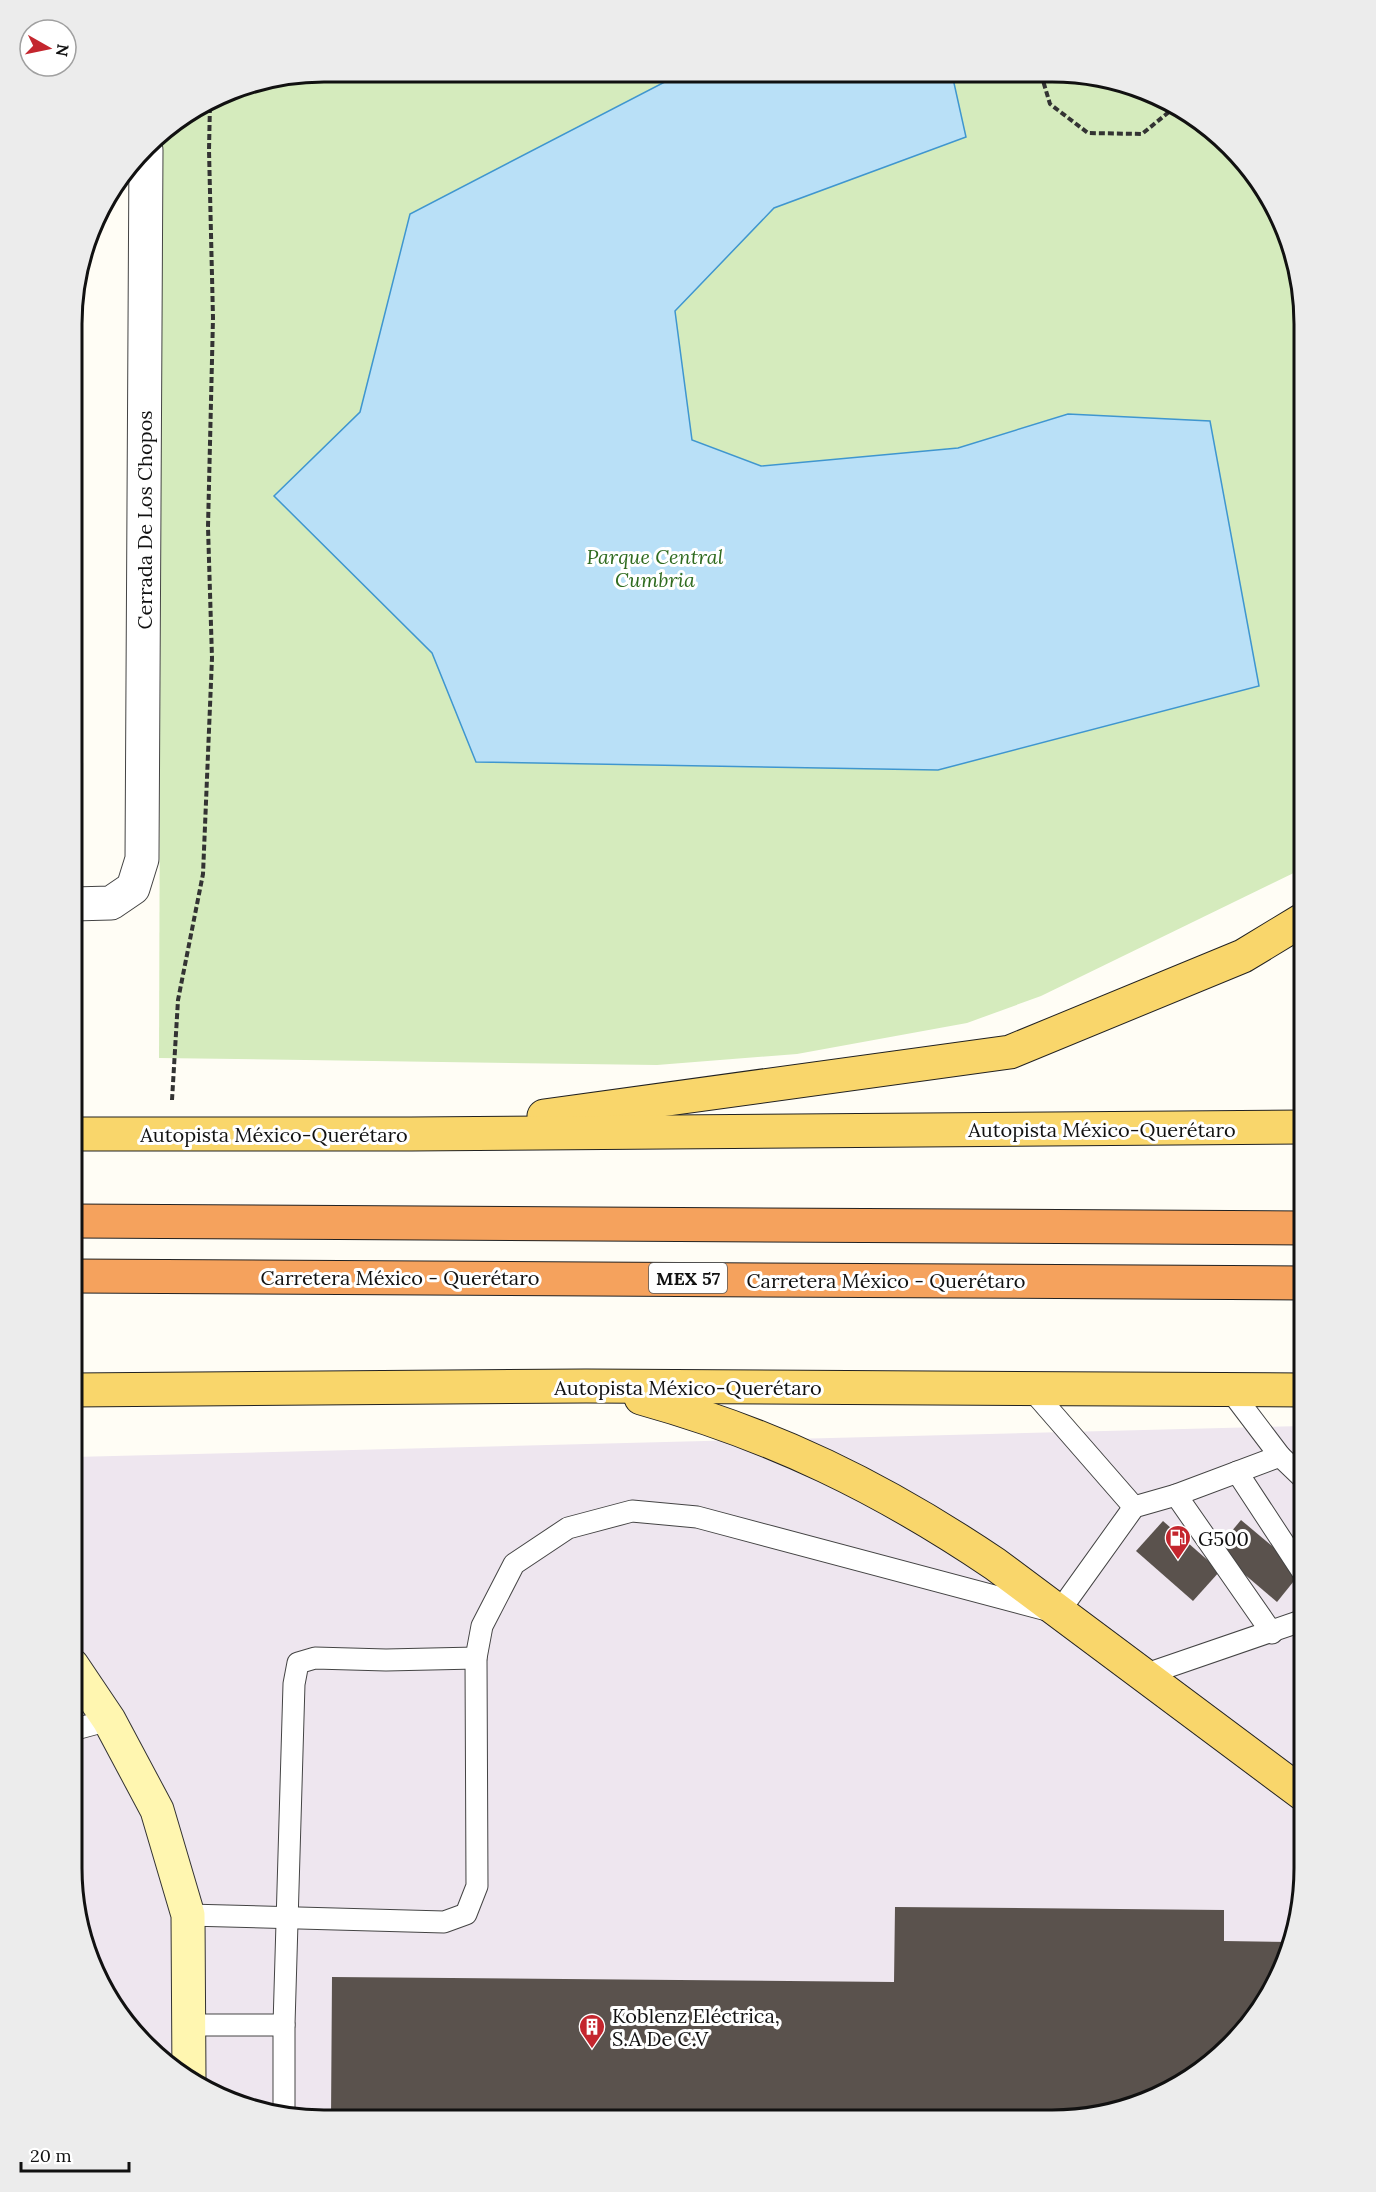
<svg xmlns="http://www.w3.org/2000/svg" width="1376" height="2192" viewBox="0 0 1376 2192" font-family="Lora,serif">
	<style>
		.industrial { fill: #eee6ef }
		.green { fill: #d5ebbd }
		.water { fill: #b9e0f7; stroke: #3f96cf; stroke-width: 1.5 }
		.building { fill: #5a524d }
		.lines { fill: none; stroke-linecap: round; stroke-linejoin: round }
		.lane-casing { stroke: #444; stroke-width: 23 }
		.street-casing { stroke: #444; stroke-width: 35 }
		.secondary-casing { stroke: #333; stroke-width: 35 }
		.primary-casing { stroke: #222; stroke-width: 35 }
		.highway-casing { stroke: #222; stroke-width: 35 }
		.path { stroke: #333; stroke-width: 4; stroke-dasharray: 6 3; stroke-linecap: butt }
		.lane { stroke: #fff; stroke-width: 21 }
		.street { stroke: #fff; stroke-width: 33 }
		.secondary { stroke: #fff6b0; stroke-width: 33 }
		.primary { stroke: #f9d66b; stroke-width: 33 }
		.highway { stroke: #f5a25d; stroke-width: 33 }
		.labels { text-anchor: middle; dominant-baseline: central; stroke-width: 6; stroke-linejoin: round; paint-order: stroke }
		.shield { fill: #fff; stroke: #585858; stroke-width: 1.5 }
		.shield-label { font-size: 18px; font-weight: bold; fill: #111 }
		.street-label { font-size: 20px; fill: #111; stroke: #fff }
		.park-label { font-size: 20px; font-style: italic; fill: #2f6b1f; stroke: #fff }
		.poi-label { font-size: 20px; fill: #111; stroke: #fff; text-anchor: start }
		.rim { fill: none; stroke: #111; stroke-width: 3 }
	</style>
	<rect width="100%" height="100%" fill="#fffdf5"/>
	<polygon class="industrial" points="1304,1426 1303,1884 1290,1949 1252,2021 1052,2120 292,2118 228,2101 171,2068 124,2021 91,1964 72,1867 73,1457"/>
	<polygon class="green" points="325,72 1085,74 1148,91 1205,124 1252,171 1285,228 1304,325 1304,868 1041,996 967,1023 797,1054 657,1065 159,1058 162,133 228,91"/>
	<polygon class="water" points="682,73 952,74 966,137 774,208 675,311 692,440 761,466 958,448 1068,414 1210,421 1259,686 938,770 476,762 432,653 274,496 360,412 410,214"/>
	<g class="building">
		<polygon points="1241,1520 1302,1571 1277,1602 1216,1550"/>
		<polygon points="1163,1521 1220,1571 1193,1601 1136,1551"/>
		<polygon points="1304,1539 1304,1559 1293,1550"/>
		<polygon points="895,1907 1224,1910 1224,1941 1292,1942 1290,1949 1252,2021 1205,2068 1148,2101 1052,2120 331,2118 332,1977 894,1982"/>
	</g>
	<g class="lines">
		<defs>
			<g id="lane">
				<polyline points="1032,1390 1134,1507"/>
				<polyline points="1230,1390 1280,1456"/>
				<polyline points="1237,1472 1304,1574"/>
				<polyline points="1176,1495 1272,1633"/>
				<polyline points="1144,1675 1304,1620"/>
				<polyline points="72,1730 109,1720"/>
				<polyline points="188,1915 444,1922 466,1914 477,1886 476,1658 482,1626 514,1564 568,1528 632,1511 697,1517 1058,1613 1134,1507 1176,1495 1280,1456 1304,1479"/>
				<polyline points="190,2025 284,2025 284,2116"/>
				<polyline points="284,2025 294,1684 298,1663 315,1658 386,1660 476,1658"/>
			</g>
			<polyline id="street" points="73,904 111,903 133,888 142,859 146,150"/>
			<polyline id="secondary" points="72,1665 109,1720 157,1810 188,1915 189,2079"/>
			<g id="primary">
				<polyline points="544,1116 1010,1052 1243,956 1304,919"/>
				<polyline points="73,1134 411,1134 1304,1127"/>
				<polyline points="73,1390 586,1386 1304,1390"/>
				<path d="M641,1398C774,1435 881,1487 995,1564L1303,1794"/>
			</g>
			<g id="highway">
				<polyline points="73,1221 1304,1228"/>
				<polyline points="73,1276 1304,1283"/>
			</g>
		</defs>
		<use href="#lane" class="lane-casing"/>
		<use href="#street" class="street-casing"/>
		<use href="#secondary" class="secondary-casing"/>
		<use href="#primary" class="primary-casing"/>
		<use href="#highway" class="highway-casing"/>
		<g class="path">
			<polyline points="1041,74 1050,104 1088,133 1142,134 1175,107"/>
			<polyline points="172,1100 178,1000 203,874 212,658 208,527 213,318 209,150 210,103"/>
		</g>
		<use href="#lane" class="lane"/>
		<use href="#street" class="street"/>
		<use href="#secondary" class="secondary"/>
		<use href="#primary" class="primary"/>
		<use href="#highway" class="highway"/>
	</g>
	<defs>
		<symbol id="fuel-pin" viewBox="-11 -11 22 30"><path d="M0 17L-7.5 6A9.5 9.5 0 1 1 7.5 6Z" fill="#c4262e" stroke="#fff"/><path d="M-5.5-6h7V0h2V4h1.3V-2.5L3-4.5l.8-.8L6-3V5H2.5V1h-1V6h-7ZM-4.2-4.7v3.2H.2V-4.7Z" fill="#fff"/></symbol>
		<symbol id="building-pin" viewBox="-11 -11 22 30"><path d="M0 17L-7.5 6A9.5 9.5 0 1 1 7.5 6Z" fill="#c4262e" stroke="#fff"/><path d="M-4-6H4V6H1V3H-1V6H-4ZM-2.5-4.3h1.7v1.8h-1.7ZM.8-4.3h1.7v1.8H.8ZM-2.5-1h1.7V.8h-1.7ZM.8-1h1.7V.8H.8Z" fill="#fff"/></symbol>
	</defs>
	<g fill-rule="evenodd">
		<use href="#fuel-pin" x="1163" y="1523" width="30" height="40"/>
		<use href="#building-pin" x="577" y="2012" width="30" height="40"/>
	</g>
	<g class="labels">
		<rect class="shield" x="649" y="1263" width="78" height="30" rx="4.5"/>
		<g class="shield-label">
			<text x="688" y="1278">MEX 57</text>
		</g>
		<g class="street-label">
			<text transform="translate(144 520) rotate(-90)">Cerrada De Los Chopos</text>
			<text x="1102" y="1129">Autopista México-Querétaro</text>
			<text x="274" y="1134">Autopista México-Querétaro</text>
			<text x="400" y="1277">Carretera México - Querétaro</text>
			<text x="886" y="1280">Carretera México - Querétaro</text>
			<text x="688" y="1387">Autopista México-Querétaro</text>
		</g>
		<g class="park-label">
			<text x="655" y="556">Parque Central<tspan x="655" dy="23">Cumbria</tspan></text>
		</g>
		<g class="poi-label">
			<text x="1198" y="1538">G500</text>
			<text x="612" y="2015">Koblenz Eléctrica,<tspan x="612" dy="23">S.A De C.V</tspan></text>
		</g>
	</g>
	<path d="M0 0H1376V2192H0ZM324 82H1052A242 242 0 0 1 1294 324V1868A242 242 0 0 1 1052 2110H324A242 242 0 0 1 82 1868V324A242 242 0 0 1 324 82Z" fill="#ececec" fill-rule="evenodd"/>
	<path class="rim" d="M324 82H1052A242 242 0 0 1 1294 324V1868A242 242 0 0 1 1052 2110H324A242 242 0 0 1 82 1868V324A242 242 0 0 1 324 82Z"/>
	<g transform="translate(48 48) rotate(99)"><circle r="28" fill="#ffffff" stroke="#a0a0a0" stroke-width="1.5"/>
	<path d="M0-4.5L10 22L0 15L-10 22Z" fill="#c4262e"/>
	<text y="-9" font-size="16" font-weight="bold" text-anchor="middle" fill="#111111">N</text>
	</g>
	<path d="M21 2162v9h108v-9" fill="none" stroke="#111111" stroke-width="3"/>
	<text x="30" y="2162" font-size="18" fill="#111111" stroke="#ffffff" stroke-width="4.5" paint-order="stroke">20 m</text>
</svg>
